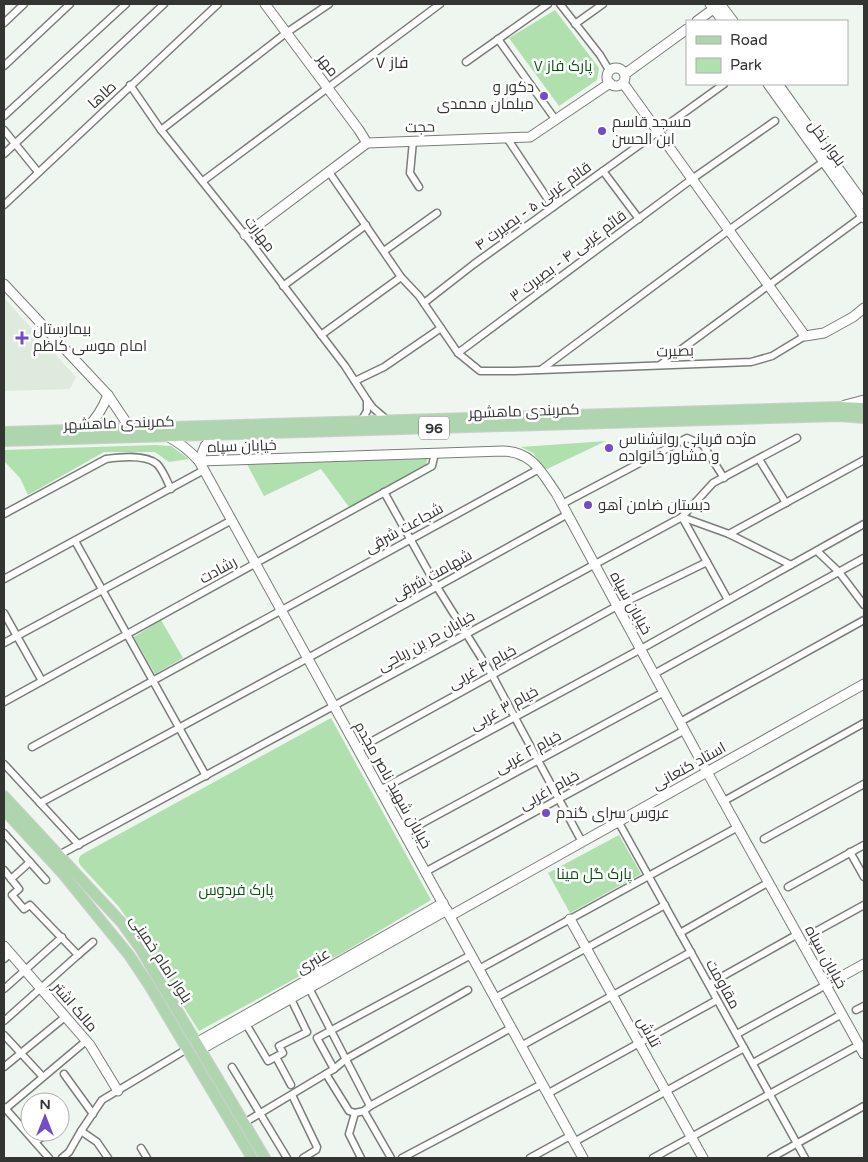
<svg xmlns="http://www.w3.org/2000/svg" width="868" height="1162" viewBox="0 0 868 1162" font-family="'Varela Round',Cairo,sans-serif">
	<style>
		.built { fill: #dfeade }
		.green { fill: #afe0ae }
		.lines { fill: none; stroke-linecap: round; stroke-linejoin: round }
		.street-casing { stroke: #7a7e79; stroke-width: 9 }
		.secondary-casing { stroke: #7a7e79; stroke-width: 11 }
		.primary-casing { stroke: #cecfce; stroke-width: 12 }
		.street { stroke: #fff; stroke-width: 6 }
		.secondary { stroke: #fff; stroke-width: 9 }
		.primary { stroke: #afd5af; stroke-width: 10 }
		.poi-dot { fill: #744dc6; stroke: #fff; stroke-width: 2 }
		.labels { text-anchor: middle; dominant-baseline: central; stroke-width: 5; stroke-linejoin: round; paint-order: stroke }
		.shield { fill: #fff; stroke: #707270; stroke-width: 1 }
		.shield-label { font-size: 14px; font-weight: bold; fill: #333533 }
		.street-label { font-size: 15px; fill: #333533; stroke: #fff }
		.park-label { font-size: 15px; fill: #04560f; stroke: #fff }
		.poi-label { font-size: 15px; fill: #333533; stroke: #fff; text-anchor: start }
		.neighbourhood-label { font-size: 16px; fill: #333533; stroke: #fff }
	</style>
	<rect width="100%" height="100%" fill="#eff5ef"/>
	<polygon class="built" points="4,298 76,377 70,389 4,391"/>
	<g class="green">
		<polygon points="555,10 599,68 597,80 559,106 509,38"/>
		<polygon points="606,441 545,470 533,453 521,447"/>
		<polygon points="156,445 171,446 189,459 169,462 155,452 104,452 28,495 20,478 4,461 4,450"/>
		<polygon points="428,457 426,465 349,507 321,469 264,496 247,464"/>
		<polygon points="161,620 183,658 155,674 134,637"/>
		<path d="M331,718L431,900L344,952L199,1031L137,933L119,907L81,866C78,862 78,859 81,855Z"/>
		<polygon points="619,835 641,874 570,913 548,873"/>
	</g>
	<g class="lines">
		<defs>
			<g id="street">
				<polyline points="560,4 600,55 609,70"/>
				<polyline points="4,23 24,4"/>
				<polyline points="575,24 603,4"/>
				<polyline points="498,39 555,119"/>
				<polyline points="466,62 548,4"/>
				<polyline points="4,66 70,4"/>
				<polyline points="130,85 161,130 245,235 345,366 367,400"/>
				<polyline points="4,116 126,4"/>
				<polyline points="4,130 38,172"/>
				<polyline points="161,130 286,33 329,4"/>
				<polyline points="507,138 553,207"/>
				<polyline points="413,141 410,173 419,187"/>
				<polyline points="4,154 164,4"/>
				<polyline points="603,171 639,219"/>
				<polyline points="329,172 401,277 419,296 458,353 480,371 514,371 751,362 772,356 805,336"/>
				<polyline points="203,181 440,4"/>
				<polyline points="4,205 218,4"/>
				<polyline points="384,251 437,213"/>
				<polyline points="283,286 366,225"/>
				<polyline points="424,303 474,264 724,84"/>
				<polyline points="321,335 401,277"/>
				<polyline points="458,353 692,179 775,121"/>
				<polyline points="660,365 863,216"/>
				<polyline points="542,369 729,230 826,160"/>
				<polyline points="355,381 384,367 441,328"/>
				<polyline points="361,421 367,411 367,400 373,408 387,420"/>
				<polyline points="759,459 786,503"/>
				<polyline points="384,492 437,587 492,675 582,842"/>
				<polyline points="562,504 687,438 703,445 724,478"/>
				<path d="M4,514L106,459C120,457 145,454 157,464C163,470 167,481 171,489"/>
				<polyline points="682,517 729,534 791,565"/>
				<polyline points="682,517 728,600"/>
				<polyline points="729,534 864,460"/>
				<polyline points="75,541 206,776"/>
				<polyline points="817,551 839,572 864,605"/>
				<polyline points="4,579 204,470"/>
				<polyline points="4,613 42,681"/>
				<polyline points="4,643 232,520"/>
				<polyline points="654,674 864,558"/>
				<polyline points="4,702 432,466 435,453"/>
				<polyline points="680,722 864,620"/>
				<polyline points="32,747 539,469"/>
				<polyline points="358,749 617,606 707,562"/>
				<polyline points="4,764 79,845"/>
				<polyline points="380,790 641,649 864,524"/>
				<polyline points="724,801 864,723"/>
				<polyline points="40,803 308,658 568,514"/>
				<polyline points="618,821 805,1158"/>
				<polyline points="4,833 46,880"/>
				<polyline points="404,833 664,692"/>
				<polyline points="764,839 864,784"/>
				<polyline points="850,852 864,877"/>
				<polyline points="59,855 682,517 713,483 797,438"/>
				<polyline points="4,870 19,889 12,895 24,909 30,905 78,955 4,1021"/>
				<polyline points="425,872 685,730"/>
				<polyline points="11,879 30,862"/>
				<polyline points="788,887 864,845"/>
				<polyline points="815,932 864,905"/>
				<polyline points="680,933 769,882"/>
				<polyline points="78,955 93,942"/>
				<polyline points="4,959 10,954"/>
				<polyline points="479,969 738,827"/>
				<polyline points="709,984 798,934"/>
				<polyline points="309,988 370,1106 364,1111 391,1158"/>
				<polyline points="4,989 62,937"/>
				<polyline points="495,998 665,905"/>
				<polyline points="856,1010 864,1006"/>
				<polyline points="246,1024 268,1061 283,1053 279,1046 307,1032 291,999"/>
				<polyline points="737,1034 826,985"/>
				<polyline points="4,1035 43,1077"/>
				<polyline points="521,1046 691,952"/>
				<polyline points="276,1057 291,1085"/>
				<polyline points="753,1063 842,1014"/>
				<polyline points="4,1067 65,1017"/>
				<polyline points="232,1067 287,1158"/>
				<polyline points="334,1069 317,1038 471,955"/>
				<polyline points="64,1074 93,1114"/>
				<polyline points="326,1074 349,1111 355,1113 364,1111"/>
				<polyline points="547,1094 717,1000"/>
				<polyline points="292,1095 317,1147 316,1150 303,1158"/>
				<polyline points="370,1106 511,1028"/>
				<polyline points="4,1107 49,1158"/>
				<polyline points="4,1110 86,1041"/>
				<polyline points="355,1113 349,1134 361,1158"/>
				<polyline points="244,1123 334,1069 346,1059 468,990"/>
				<polyline points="60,1125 62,1123"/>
				<polyline points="81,1131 97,1142 108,1158"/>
				<polyline points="35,1142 49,1132"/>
				<polyline points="574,1142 744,1048"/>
				<polyline points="141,1148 147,1158"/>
				<polyline points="62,1158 69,1152 81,1131 102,1100 187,1049"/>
				<polyline points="402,1158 542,1084"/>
				<polyline points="530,1158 570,1136"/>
				<polyline points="653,1158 859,1045"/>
				<polyline points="771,1158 864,1106"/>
			</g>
			<g id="secondary">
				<polyline points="265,4 359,130 367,143"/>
				<polyline points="710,4 723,21"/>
				<polyline points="720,4 733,21"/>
				<polyline points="697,21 720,4"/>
				<circle cx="616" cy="77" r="9"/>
				<polyline points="625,74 687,29"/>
				<polyline points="623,83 805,336 824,333 853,317 864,308"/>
				<polyline points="768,84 864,218"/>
				<polyline points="778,84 864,204"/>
				<polyline points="245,235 367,143 530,137 610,83"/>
				<polyline points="4,284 108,395 130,428"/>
				<polyline points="845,405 864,400"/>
				<path d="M86,429C96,419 103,408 108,395"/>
				<path d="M167,436C180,443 190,451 199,461L583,1158"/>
				<path d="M199,461L503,451C533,452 541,472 556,493L707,772L864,1054"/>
				<polyline points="199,461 205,446 216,435"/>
				<polyline points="450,916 864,684"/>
				<polyline points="570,919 703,1158"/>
				<polyline points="4,946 90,1045 118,1091"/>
				<polyline points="826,985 864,964"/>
				<polyline points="196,1043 443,903"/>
				<polyline points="200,1050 447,910"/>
			</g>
			<g id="primary">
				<polyline points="4,432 840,407 864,408"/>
				<polyline points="4,441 840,416 864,418"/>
				<polyline points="4,796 122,923 140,948 265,1158"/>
				<polyline points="4,810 63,874 129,955 149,985 252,1158"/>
			</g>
		</defs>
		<use href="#street" class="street-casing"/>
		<use href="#secondary" class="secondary-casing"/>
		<use href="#primary" class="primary-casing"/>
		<use href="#street" class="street"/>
		<use href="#secondary" class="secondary"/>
		<use href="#primary" class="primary"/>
	</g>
	<g class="poi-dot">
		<circle cx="544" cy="96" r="5"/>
		<circle cx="602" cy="131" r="5"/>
		<path d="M19.5 330.5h5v5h5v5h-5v5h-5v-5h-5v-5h5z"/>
		<circle cx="609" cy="448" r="5"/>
		<circle cx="588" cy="505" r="5"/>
		<circle cx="546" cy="813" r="5"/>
	</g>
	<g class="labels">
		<rect class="shield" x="419" y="416.5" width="30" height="23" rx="4"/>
		<g class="shield-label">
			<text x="434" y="428">96</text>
		</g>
		<g class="street-label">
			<text transform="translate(328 65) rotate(53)">مهر</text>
			<text transform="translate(102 95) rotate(-43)">طاها</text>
			<text transform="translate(420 127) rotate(-2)">حجت</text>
			<text transform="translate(827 143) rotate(54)">بلوار نخل</text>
			<text transform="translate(533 206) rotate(-36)">قائم غربی ۵ - بصیرت ۴</text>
			<text transform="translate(260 234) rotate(53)">مهارت</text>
			<text transform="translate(568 256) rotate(-37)">قائم غربی ۴ - بصیرت ۳</text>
			<text transform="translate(675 351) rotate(-2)">بصیرت</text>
			<text transform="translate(524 411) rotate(-2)">کمربندی ماهشهر</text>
			<text transform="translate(119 423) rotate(-2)">کمربندی ماهشهر</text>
			<text transform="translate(242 446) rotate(-2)">خیابان سپاه</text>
			<text transform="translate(404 528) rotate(-29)">شجاعت شرقی</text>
			<text transform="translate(218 570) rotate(-29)">رشادت</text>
			<text transform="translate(432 575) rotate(-29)">شهامت شرقی</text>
			<text transform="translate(631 603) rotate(61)">خیابان سپاه</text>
			<text transform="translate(426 641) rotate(-29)">خیابان حر بن ریاحی</text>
			<text transform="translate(482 667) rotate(-29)">خیام ۴ غربی</text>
			<text transform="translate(504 708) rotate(-29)">خیام ۳ غربی</text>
			<text transform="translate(528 752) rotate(-29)">خیام ۲ غربی</text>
			<text transform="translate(689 766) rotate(-29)">استاد کنعانی</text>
			<text transform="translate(393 785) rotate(61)">خیابان شهید ناصر مجدم</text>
			<text transform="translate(549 790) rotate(-29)">خیام ۱غربی</text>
			<text transform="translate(826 957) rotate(61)">خیابان سپاه</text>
			<text transform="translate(161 959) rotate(57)">بلوار امام خمینی</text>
			<text transform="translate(313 961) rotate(-30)">عنبری</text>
			<text transform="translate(723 984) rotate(61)">مقاومت</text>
			<text transform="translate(75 1007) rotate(49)">مالک اشتر</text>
			<text transform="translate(649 1032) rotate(61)">تلاش</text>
		</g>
		<g class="park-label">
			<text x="563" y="66">پارک فاز ۷</text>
			<text x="594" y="874">پارک گل مینا</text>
			<text x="236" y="890">پارک فردوس</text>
		</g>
		<g class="poi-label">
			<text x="534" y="87" text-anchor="end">دکور و<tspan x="534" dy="17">مبلمان محمدی</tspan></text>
			<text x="612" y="122">مسجد قاسم<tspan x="612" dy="17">ابن الحسن</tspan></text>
			<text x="33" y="329">بیمارستان<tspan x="33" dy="17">امام موسی کاظم</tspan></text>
			<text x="619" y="439">مژده قربانی روانشناس<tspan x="619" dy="17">و مشاور خانواده</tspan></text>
			<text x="598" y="505">دبستان ضامن آهو</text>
			<text x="556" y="813">عروس سرای گندم</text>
		</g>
		<g class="neighbourhood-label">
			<text x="392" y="63">فاز ۷</text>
		</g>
	</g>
	<rect width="868" height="1162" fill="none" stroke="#333533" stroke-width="10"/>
	<rect x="686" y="20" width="162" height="65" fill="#ffffff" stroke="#adaead"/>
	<rect x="696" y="36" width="25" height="8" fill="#afd5af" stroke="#adaead"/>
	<text x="730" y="45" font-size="15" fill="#333533">Road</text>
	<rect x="696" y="58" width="25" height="15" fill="#afe0ae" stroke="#adaead"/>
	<text x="730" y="70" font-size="15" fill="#333533">Park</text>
	<g transform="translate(45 1117)"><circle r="24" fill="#ffffff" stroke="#adaead"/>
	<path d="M0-4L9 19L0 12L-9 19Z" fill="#744dc6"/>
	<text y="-8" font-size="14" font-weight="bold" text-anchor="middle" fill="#333533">N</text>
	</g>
</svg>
